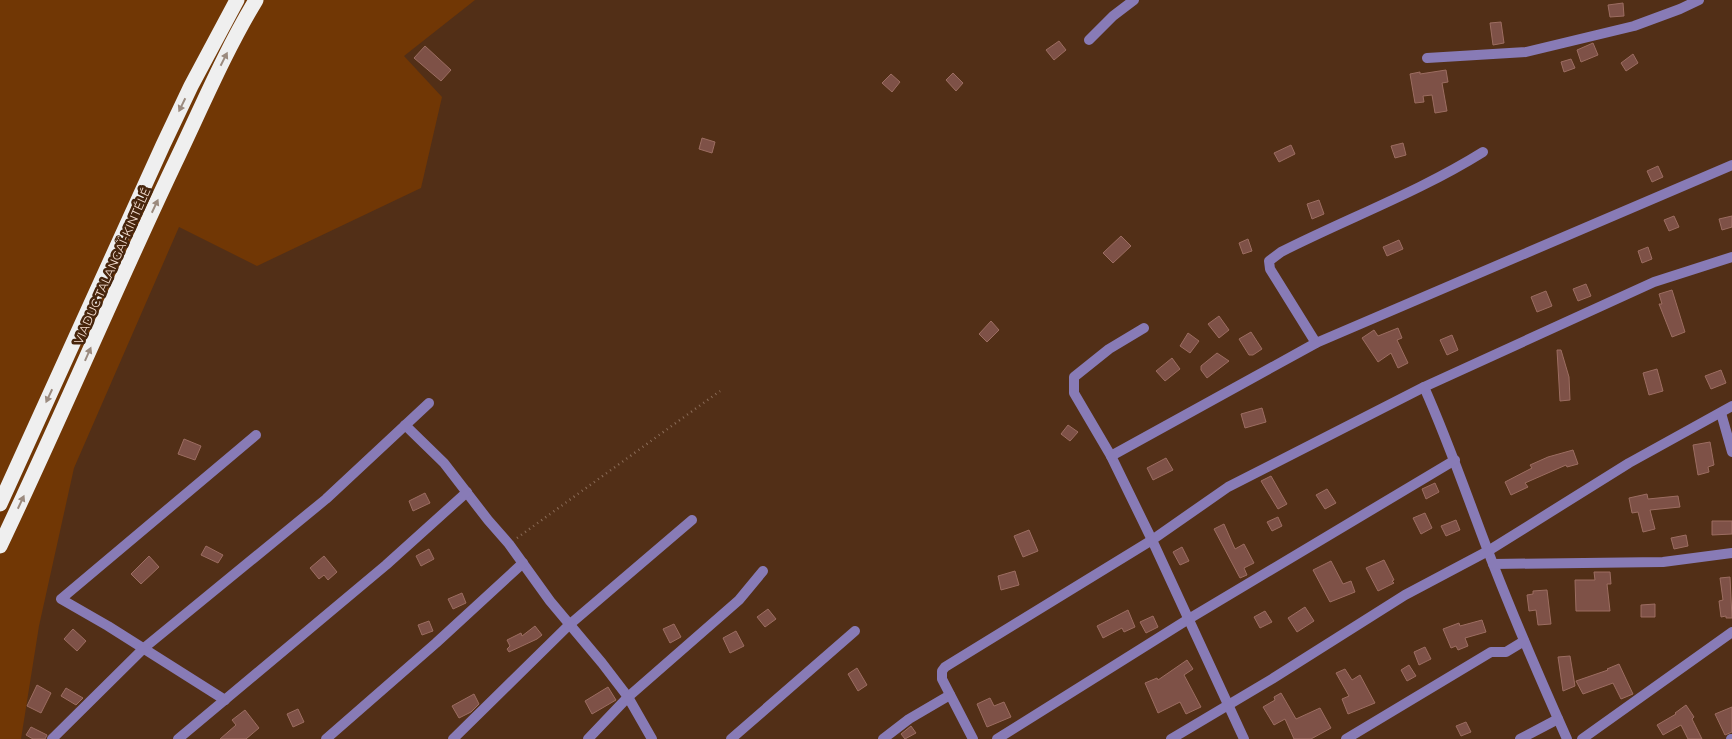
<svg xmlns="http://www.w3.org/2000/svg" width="1732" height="739" viewBox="0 0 1732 739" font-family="Montserrat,sans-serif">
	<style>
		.green { fill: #713705 }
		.building { fill: #7e5147; stroke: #9c6d61 }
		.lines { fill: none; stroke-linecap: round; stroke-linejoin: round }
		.path { stroke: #8b6c58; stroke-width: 2.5; stroke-dasharray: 1 4; stroke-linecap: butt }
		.street { stroke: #887bb6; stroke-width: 10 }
		.highway { stroke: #efefef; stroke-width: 15 }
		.oneway { fill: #9b8a7e }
		.labels { text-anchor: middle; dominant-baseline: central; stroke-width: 5; stroke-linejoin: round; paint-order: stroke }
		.street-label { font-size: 12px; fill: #f5ded0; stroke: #47250c }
	</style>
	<rect width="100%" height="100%" fill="#522f17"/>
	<polygon class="green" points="0,0 475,0 404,56 442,97 421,188 257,266 179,227 74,468 39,626 21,739 0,739"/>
	<g class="building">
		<polygon points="1623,3 1624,16 1610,17 1608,5"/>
		<polygon points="1501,22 1504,43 1493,45 1490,23"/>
		<polygon points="1059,41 1066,50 1054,60 1046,50"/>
		<polygon points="1593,43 1598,55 1581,62 1577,50"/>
		<polygon points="425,46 451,70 441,81 414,58"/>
		<polygon points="1633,54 1638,63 1626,71 1621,63"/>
		<polygon points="1571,59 1575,68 1564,72 1561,62"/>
		<polygon points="1446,70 1448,82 1442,83 1447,111 1435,113 1432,95 1423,96 1424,102 1415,103 1410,74 1420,72 1420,74"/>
		<polygon points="953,73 963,83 956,91 946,80"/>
		<polygon points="891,74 900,82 892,92 882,83"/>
		<polygon points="702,138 715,142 712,153 699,149"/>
		<polygon points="1403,143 1406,155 1395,158 1391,146"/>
		<polygon points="1291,145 1295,154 1279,162 1274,153"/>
		<polygon points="1658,166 1663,177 1652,182 1647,171"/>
		<polygon points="1319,200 1324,214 1312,219 1307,204"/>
		<polygon points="1674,216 1679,227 1669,231 1664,220"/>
		<polygon points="1732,216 1732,227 1722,230 1719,219"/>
		<polygon points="1121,236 1131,246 1113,263 1103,253"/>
		<polygon points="1248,239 1252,251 1243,254 1239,243"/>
		<polygon points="1399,240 1403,249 1387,256 1383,247"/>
		<polygon points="1648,247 1652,259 1642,263 1638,251"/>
		<polygon points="1586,284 1591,296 1578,301 1573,289"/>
		<polygon points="1672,290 1685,332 1672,337 1659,304 1662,304 1659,294"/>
		<polygon points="1546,291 1552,306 1537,312 1531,297"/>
		<polygon points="1219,316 1229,330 1219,338 1208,324"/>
		<polygon points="991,321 999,330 987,342 979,334"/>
		<polygon points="1398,328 1402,338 1397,340 1408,363 1398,368 1391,353 1378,362 1362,338 1374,330 1378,336"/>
		<polygon points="1251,332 1262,349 1253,355 1249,355 1239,339"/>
		<polygon points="1188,333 1199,341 1190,353 1180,346"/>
		<polygon points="1452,335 1458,350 1447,355 1440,340"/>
		<polygon points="1557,350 1561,350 1569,377 1570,400 1560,401"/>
		<polygon points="1217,353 1229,361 1207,378 1201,370 1201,366"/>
		<polygon points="1172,358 1180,369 1165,381 1156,371"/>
		<polygon points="1657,369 1663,391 1649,395 1643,373"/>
		<polygon points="1721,370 1726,383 1711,389 1705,376"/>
		<polygon points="1262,408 1266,422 1245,428 1241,414"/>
		<polygon points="1068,425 1078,432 1070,441 1061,434"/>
		<polygon points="184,439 201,446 195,460 178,454"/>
		<polygon points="1710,442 1714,465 1708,467 1709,472 1698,475 1693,445"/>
		<polygon points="1573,450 1578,464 1567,467 1566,465 1525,483 1528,487 1511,495 1505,482 1532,468 1530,465 1548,457"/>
		<polygon points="1166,458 1173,470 1153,480 1147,468"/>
		<polygon points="1271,476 1287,504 1278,509 1261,481"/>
		<polygon points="1435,483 1439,492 1426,499 1422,489"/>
		<polygon points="1327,489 1336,503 1325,509 1316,495"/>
		<polygon points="425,493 430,503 413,511 409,501"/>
		<polygon points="1647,494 1648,499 1678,496 1680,507 1650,510 1655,529 1643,532 1638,512 1632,513 1629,498"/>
		<polygon points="1425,513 1432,528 1421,534 1413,518"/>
		<polygon points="1278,517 1282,526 1272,531 1267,522"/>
		<polygon points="1456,520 1460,530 1446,536 1441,526"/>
		<polygon points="1712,521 1732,521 1732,534 1712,535"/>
		<polygon points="1224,524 1235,549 1244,544 1254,563 1244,568 1247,575 1240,578 1214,529"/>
		<polygon points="1029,530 1038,551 1023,557 1014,536"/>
		<polygon points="1686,535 1688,546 1674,549 1671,538"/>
		<polygon points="206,546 223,555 218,563 201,555"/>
		<polygon points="1182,547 1189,561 1180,565 1173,552"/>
		<polygon points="429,549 434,559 421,566 416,556"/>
		<polygon points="149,556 159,567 141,584 131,574"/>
		<polygon points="324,556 337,572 328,580 324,575 319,579 310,568"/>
		<polygon points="1384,560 1394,580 1392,581 1394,583 1378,591 1366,568"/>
		<polygon points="1331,561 1343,584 1351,581 1355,592 1330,602 1313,570"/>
		<polygon points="1015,571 1019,585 1001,590 998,576"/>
		<polygon points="1594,572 1610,572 1611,584 1607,584 1610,611 1576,611 1575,580 1595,580"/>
		<polygon points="1730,577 1732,618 1726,618 1726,616 1721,617 1719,601 1723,600 1720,578"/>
		<polygon points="1547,590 1551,624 1538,625 1536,610 1529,611 1527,595 1533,594 1533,591"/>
		<polygon points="462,593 466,603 453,609 448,599"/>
		<polygon points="1655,604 1655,617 1641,617 1641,605"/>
		<polygon points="1305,607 1314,621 1297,632 1288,618"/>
		<polygon points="768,609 776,619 765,627 757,617"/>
		<polygon points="1128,610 1135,627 1124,632 1122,628 1103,638 1097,626"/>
		<polygon points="1265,611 1272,622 1260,628 1254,617"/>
		<polygon points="1153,616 1158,627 1146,633 1140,622"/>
		<polygon points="1482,620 1486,632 1465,638 1468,646 1458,650 1456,646 1451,648 1443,629 1459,623 1460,626"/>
		<polygon points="429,621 433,631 422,635 418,625"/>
		<polygon points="674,624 681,637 670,643 663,629"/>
		<polygon points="535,626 542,635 537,639 509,652 507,649 510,646 507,640 521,633 522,636"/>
		<polygon points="73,629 86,641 77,651 64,639"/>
		<polygon points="736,631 744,646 730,653 723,638"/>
		<polygon points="1425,647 1431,659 1419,665 1414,652"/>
		<polygon points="1570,656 1575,686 1563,691 1558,657"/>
		<polygon points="1187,660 1193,669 1184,675 1201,707 1186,714 1180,702 1158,713 1145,683 1157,678 1158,680"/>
		<polygon points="1619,664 1633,694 1621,699 1613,683 1583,694 1576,681 1608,670 1607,669"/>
		<polygon points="1409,665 1416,676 1407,681 1401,670"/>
		<polygon points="857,668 867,685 858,691 848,674"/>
		<polygon points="1345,669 1352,680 1360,675 1375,703 1348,714 1342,699 1349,696 1336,673"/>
		<polygon points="37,685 51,693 41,713 27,706"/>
		<polygon points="608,687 616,700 592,714 585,701"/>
		<polygon points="66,688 83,698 76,705 61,696"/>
		<polygon points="1281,693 1296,719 1320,708 1331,728 1311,739 1294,739 1285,719 1274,725 1263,707 1275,700 1274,697"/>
		<polygon points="474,694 479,704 471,712 459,718 452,706"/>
		<polygon points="990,698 994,706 1004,702 1011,717 987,727 977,704"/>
		<polygon points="1686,705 1694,717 1692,719 1702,739 1688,739 1681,725 1663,735 1657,725 1676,714 1675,713"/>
		<polygon points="1732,707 1732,732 1725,735 1715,714"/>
		<polygon points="298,709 304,722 293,727 287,714"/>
		<polygon points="245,710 259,728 246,739 220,739 236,725 232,720"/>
		<polygon points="1466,722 1471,732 1461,736 1456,726"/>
		<polygon points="911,726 916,733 905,739 901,734"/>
		<polygon points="31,727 47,735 45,739 33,739 26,735"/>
	</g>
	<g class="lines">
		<polyline class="path" points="517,538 720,391"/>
		<g class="street">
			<polyline points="1089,40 1113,16 1134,0"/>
			<polyline points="1427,58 1526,52 1634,26 1680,9 1699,0"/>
			<polyline points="1144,328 1109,349 1074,377 1074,393 1111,456 1152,540 1244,739"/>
			<path d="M1316,343L1270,269L1269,261L1281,252C1348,218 1419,192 1483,152"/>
			<path d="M1424,387C1450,445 1470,505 1493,564C1516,623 1541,681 1567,739"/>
			<polyline points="1721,413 1732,452"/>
			<polyline points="405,425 444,463 488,520 509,544 550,601 602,663 628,697 652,739"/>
			<polyline points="1111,456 1316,343 1732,165"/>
			<polyline points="1493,564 1663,562 1732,553"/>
			<polyline points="225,700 108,626 61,599 256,435"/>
			<polyline points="52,739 144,648 326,499 429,403"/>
			<polyline points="178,739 386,565 467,492"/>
			<polyline points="326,739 436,643 523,563"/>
			<polyline points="453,739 569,625 692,520"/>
			<polyline points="588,739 628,697 739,600 763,571"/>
			<polyline points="731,739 855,631"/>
			<polyline points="883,739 909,719 950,695"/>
			<polyline points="973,739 942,679 942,671 945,667 1152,540 1228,487 1424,387 1654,282 1732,257"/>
			<polyline points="997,739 1187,620 1455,460"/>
			<polyline points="1171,739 1272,679 1405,595 1488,551 1629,463 1732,406"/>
			<polyline points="1346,739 1491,652 1506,652 1524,641"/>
			<polyline points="1520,739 1558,719"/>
			<polyline points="1582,739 1732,632"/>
			<polyline points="1731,739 1732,739"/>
		</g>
		<g class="highway">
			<polyline points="0,504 163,145 191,86 237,0"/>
			<path d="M0,546C60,420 114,292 173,167C200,111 224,53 256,0"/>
		</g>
	</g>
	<defs><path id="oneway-solid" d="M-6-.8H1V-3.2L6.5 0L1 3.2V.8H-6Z" transform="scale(1.25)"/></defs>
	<g class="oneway">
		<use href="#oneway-solid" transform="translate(224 59) rotate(-63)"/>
		<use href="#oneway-solid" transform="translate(182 105) rotate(116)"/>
		<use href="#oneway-solid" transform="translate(155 206) rotate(-65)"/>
		<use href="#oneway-solid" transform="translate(88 354) rotate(-66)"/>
		<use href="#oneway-solid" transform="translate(49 396) rotate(115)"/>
		<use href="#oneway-solid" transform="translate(21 502) rotate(-65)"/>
	</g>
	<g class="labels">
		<g class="street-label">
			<text transform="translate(112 266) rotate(-66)">VIADUC TALANGAÏ-KINTÉLÉ</text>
		</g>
	</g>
</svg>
